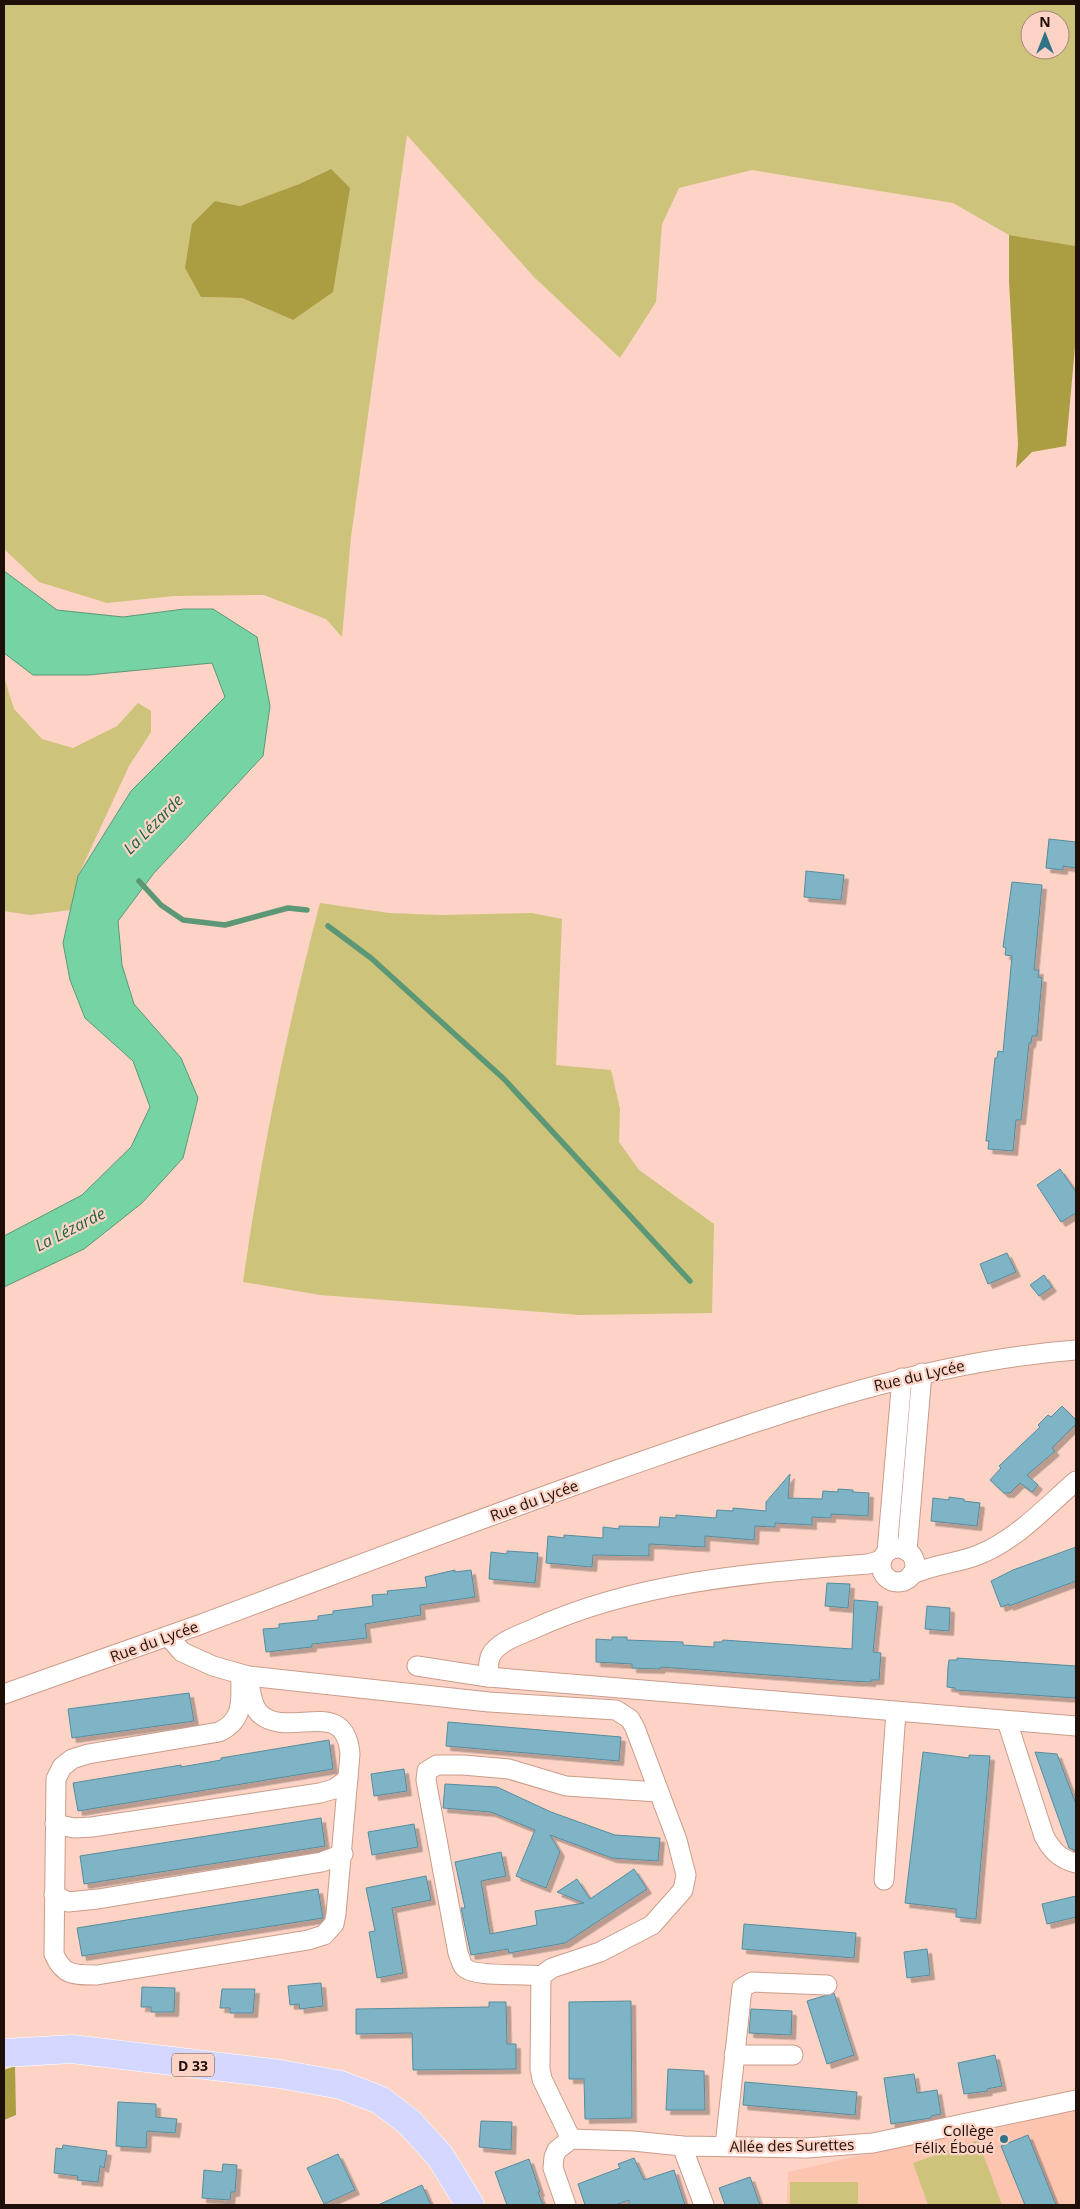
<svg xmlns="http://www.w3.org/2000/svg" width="1080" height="2209" viewBox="0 0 1080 2209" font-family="'Open Sans',sans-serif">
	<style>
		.built { fill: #fdc4b0 }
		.green { fill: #cec37b; fill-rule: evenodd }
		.forest { fill: #ab9d42 }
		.water { fill: #76d3a4; stroke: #5c9876 }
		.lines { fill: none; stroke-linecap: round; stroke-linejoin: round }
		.stream { stroke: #5c9876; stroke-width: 5.5 }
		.building { fill: #7eb4c6; stroke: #578c9d; filter: url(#shadow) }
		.street-casing { stroke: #cb9c8b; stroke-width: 21 }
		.primary-casing { stroke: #fff; stroke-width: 29 }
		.street { stroke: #fff; stroke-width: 19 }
		.primary { stroke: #d4d7ff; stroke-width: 28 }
		.poi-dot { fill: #317285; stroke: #fcd3c5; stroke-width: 2 }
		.labels { text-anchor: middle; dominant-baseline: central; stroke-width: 4.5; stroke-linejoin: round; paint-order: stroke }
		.shield { fill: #fcd3c5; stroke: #614a41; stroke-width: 1 }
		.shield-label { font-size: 14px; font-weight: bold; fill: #1f0f09 }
		.street-label { font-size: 15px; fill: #1f0f09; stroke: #fcd3c5 }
		.poi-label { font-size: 15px; fill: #1f0f09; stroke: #fcd3c5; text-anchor: end }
		.water-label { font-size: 16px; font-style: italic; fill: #1f6345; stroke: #fcd3c5 }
	</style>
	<defs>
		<filter id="shadow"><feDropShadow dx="4.5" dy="4.5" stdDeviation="0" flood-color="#0004"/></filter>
	</defs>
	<rect width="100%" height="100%" fill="#fcd3c5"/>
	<polygon class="built" points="1076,2106 1076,2205 787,2205 788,2172"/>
	<g class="green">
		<path d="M4,4H1076V246L1009,235L953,203L752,170L679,188L662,224L656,302L620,358L534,277L407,135L351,537L342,637L326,619L264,595L174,596L107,603L39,582L4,549ZM1030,20H1060V50H1030ZM331,169L293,320L242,298L201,297L215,201L240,206L299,184Z"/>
		<polygon points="4,677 14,709 42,739 73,748 117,726 138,703 151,711 151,732 129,766 78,876 70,910 30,915 4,911"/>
		<path d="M320,903L389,913L440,915L532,913L562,919L556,1065L611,1070L620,1109L619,1142L639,1170L714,1224L712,1313L580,1315L320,1295L243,1282C261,1154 287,1028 320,903Z"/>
		<polygon points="978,2140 1002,2205 928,2205 913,2163"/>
		<rect x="790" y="2182" width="68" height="23"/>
	</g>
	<g class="forest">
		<polygon points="331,169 350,188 333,292 293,320 242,298 201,297 185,268 192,224 215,201 240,206 299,184"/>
		<polygon points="1009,235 1076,246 1076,336 1066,446 1032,452 1016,468 1018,444 1009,281"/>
		<polygon points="15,2066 16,2115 4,2120 4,2070"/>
	</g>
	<polygon class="water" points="4,571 57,610 123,617 184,609 213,609 257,637 270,706 263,756 154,873 118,921 122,965 134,1004 181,1058 198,1098 183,1158 142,1203 84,1249 4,1287 4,1236 82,1195 131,1147 150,1107 133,1061 85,1018 70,980 63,943 78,876 131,791 225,697 212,663 88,675 33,675 4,653"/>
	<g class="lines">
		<g class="stream">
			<polyline points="139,881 161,905 183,920 225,925 288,908 307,910"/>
			<polyline points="328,926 371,958 504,1079 690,1281"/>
		</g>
	</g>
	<g class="building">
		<polygon points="1049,839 1076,842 1076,868 1063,866 1063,870 1046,868"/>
		<polygon points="806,871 844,875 841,900 804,897"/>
		<polygon points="1012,882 1042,885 1034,970 1039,970 1038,977 1042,978 1037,1036 1032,1036 1031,1043 1029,1043 1021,1120 1016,1120 1013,1151 988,1149 989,1141 986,1141 995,1058 997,1058 998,1051 1003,1052 1008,999 1012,956 1005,955 1006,948 1003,947"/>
		<polygon points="1060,1169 1076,1192 1076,1213 1061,1222 1037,1185"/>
		<polygon points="1007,1253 1016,1272 988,1284 980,1264"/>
		<polygon points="1044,1275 1052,1287 1039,1296 1030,1285"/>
		<polygon points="1062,1406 1076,1420 1076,1424 1052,1448 1055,1451 1027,1475 1038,1485 1032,1492 1020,1483 1010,1493 1004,1493 990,1480 1001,1468 999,1466 1040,1427 1038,1425 1048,1415 1051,1417"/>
		<polygon points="790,1474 788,1498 822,1499 823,1491 838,1492 838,1489 853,1490 853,1492 869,1493 868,1516 831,1514 831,1518 812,1517 812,1525 775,1523 775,1527 755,1526 754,1540 705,1536 705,1547 649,1544 649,1556 593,1555 592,1567 546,1563 548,1536 564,1538 564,1535 603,1538 603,1527 619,1529 619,1526 659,1527 660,1517 676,1518 676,1515 716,1518 717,1510 733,1511 733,1508 766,1511 766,1502"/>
		<polygon points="949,1497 964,1499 964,1501 980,1503 977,1526 931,1521 933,1498 949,1500"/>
		<polygon points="1076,1547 1076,1581 1009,1606 1009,1604 1001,1607 991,1581 1013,1570"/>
		<polygon points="507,1551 538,1553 535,1583 489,1579 491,1552 507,1554"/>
		<polygon points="455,1570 455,1572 471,1570 475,1597 420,1605 421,1615 365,1624 367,1638 312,1644 312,1647 266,1652 263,1629 279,1628 279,1624 318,1620 318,1616 333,1614 333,1611 373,1606 372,1595 388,1594 387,1591 427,1587 425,1577"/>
		<polygon points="827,1583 850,1584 848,1608 825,1606"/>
		<polygon points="854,1600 878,1602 873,1652 881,1653 879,1680 871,1680 871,1682 849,1681 661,1667 660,1669 632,1668 632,1664 596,1662 596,1639 612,1640 612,1637 627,1637 627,1640 683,1642 683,1645 714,1647 714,1642 722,1642 723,1640 852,1649"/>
		<polygon points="927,1606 950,1608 949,1631 925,1629"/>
		<polygon points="957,1658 1076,1666 1076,1698 955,1690 955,1688 947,1687 948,1667 949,1660 957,1660"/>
		<polygon points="189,1693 194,1721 72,1738 68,1709"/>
		<polygon points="448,1722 621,1737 619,1761 446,1746"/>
		<polygon points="329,1740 333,1769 78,1811 73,1783 181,1765 181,1767 221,1760 221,1758"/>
		<polygon points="923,1752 969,1758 969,1755 990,1756 976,1919 956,1917 956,1909 905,1903"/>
		<polygon points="1035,1752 1057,1754 1076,1804 1076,1851 1069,1848"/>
		<polygon points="404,1769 407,1791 374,1796 371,1774"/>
		<polygon points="445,1784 497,1787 551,1812 615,1835 660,1838 658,1861 612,1858 550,1835 560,1852 546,1888 516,1876 535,1830 491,1812 443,1808"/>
		<polygon points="321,1818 325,1846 84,1884 80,1856"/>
		<polygon points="414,1824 418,1847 372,1855 368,1832"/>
		<polygon points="501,1852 506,1876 481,1881 490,1934 537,1925 535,1911 584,1903 557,1892 577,1879 590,1899 634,1869 647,1889 565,1943 509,1953 508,1949 471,1955 461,1908 465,1908 455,1862"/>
		<polygon points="426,1876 431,1900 392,1908 403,1973 377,1978 369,1932 375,1931 366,1888"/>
		<polygon points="318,1889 323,1918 82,1956 77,1928"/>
		<polygon points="1076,1896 1076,1917 1047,1924 1042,1904"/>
		<polygon points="744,1924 856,1933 854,1958 742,1949"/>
		<polygon points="927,1949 930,1975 907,1978 904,1952"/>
		<polygon points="321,1983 323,2006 300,2009 299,2004 290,2005 288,1986"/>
		<polygon points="142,1987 175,1988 174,2012 151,2012 151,2007 141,2007"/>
		<polygon points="222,1989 255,1989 253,2013 230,2013 230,2008 220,2008"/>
		<polygon points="834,1993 854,2055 827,2064 807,2001"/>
		<polygon points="631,2001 632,2118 585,2119 584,2079 569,2079 569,2002"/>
		<polygon points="489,2002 506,2002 507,2044 516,2044 516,2069 413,2070 412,2033 356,2034 356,2009 489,2007"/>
		<polygon points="751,2009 792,2011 791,2035 749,2033"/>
		<polygon points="995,2055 1002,2086 987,2089 988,2091 964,2094 958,2063"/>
		<polygon points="668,2069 704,2071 705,2110 666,2110"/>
		<polygon points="914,2074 917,2093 937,2090 941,2114 931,2116 931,2118 891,2124 884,2078"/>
		<polygon points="745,2082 857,2092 855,2115 743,2105"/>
		<polygon points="118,2102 156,2104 156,2117 177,2119 175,2133 147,2131 146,2148 116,2146"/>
		<polygon points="481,2121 512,2122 511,2150 479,2147"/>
		<polygon points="1028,2135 1056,2205 1025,2205 1001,2146"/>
		<polygon points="63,2145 107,2151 104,2168 100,2166 98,2182 77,2180 78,2176 54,2173 56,2148 62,2149"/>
		<polygon points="338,2154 355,2190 324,2204 307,2168"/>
		<polygon points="634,2158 644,2180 674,2170 685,2205 629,2205 629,2200 615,2205 585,2205 578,2184 620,2168 618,2164"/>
		<polygon points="529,2159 540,2192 538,2192 543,2205 507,2205 495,2172"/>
		<polygon points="223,2164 237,2165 235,2192 231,2192 230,2200 202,2198 204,2170 222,2172"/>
		<polygon points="750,2177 760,2205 725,2205 719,2188"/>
		<polygon points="422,2185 431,2205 378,2205"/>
	</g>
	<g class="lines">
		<defs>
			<g id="street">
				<circle cx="898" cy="1565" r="17"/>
				<polyline points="907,1551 922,1373"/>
				<polyline points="887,1552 902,1378"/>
				<path d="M911,1575C932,1564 956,1564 978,1555C1016,1540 1046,1507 1076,1481"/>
				<path d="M168,1636L182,1652L213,1666L248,1676L489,1702L616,1710L630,1719L635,1728L677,1840L686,1875L683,1890L652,1925L600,1952L552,1968L541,1976C524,1973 474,1978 464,1967C461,1964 460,1957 458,1953L426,1780L427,1771L437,1765H463L509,1769L566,1786L658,1792"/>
				<polyline points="417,1666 488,1677 1076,1726"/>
				<path d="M241,1674C240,1699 246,1719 219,1732L88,1754L72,1759L62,1767L56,1779L54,1954C63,1976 75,1975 97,1975L308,1940L324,1935L334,1924L336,1914L350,1754C345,1694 288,1741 259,1713C251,1704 250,1687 248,1676"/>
				<path d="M488,1677C488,1670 488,1661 491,1655C499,1641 520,1635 533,1629C638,1581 754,1573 868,1564L882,1560"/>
				<path d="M4,1694C68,1671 132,1649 196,1626C336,1574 476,1520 617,1470C767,1418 916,1362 1076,1350"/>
				<path d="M1007,1721L1044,1836C1052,1851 1060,1859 1076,1863"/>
				<polyline points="55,1824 74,1828 92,1827 320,1793 334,1789 348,1779"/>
				<polyline points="884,1880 896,1712"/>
				<polyline points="54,1895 68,1902 98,1899 322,1862 343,1854"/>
				<polyline points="541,1976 540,2069 542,2079 571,2139"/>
				<polyline points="734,2055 793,2055"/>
				<polyline points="682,2146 704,2205"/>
				<polyline points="725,2146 742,1988 752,1982 827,1985"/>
				<polyline points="566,2205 553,2168 554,2157 557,2150 571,2139 633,2141 682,2146 806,2148 873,2143 1076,2100"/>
			</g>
			<polyline id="primary" points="4,2053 72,2049 280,2074 341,2085 380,2100 409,2122 440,2156 470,2205"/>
		</defs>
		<use href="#street" class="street-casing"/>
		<use href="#primary" class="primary-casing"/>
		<use href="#street" class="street"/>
		<use href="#primary" class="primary"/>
	</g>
	<circle class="poi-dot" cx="1004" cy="2139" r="5"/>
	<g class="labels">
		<rect class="shield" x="172" y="2053.5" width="42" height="23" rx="4"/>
		<g class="shield-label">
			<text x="193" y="2065">D 33</text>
		</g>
		<g class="street-label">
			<text transform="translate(919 1375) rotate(-13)">Rue du Lycée</text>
			<text transform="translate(534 1500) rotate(-20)">Rue du Lycée</text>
			<text transform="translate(154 1641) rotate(-20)">Rue du Lycée</text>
			<text transform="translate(792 2145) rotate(-1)">Allée des Surettes</text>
		</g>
		<g class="poi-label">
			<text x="994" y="2130">Collège<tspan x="994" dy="17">Félix Éboué</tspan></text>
		</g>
		<g class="water-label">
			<text transform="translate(153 824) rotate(-45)">La Lézarde</text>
			<text transform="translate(70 1229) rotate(-27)">La Lézarde</text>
		</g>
	</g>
	<rect width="1080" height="2209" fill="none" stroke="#1f0f09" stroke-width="10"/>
	<g transform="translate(1045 35)"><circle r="24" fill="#fcd3c5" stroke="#a4857a"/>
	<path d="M0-4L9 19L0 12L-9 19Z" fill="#317285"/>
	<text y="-8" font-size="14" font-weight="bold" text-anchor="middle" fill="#1f0f09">N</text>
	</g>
</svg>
